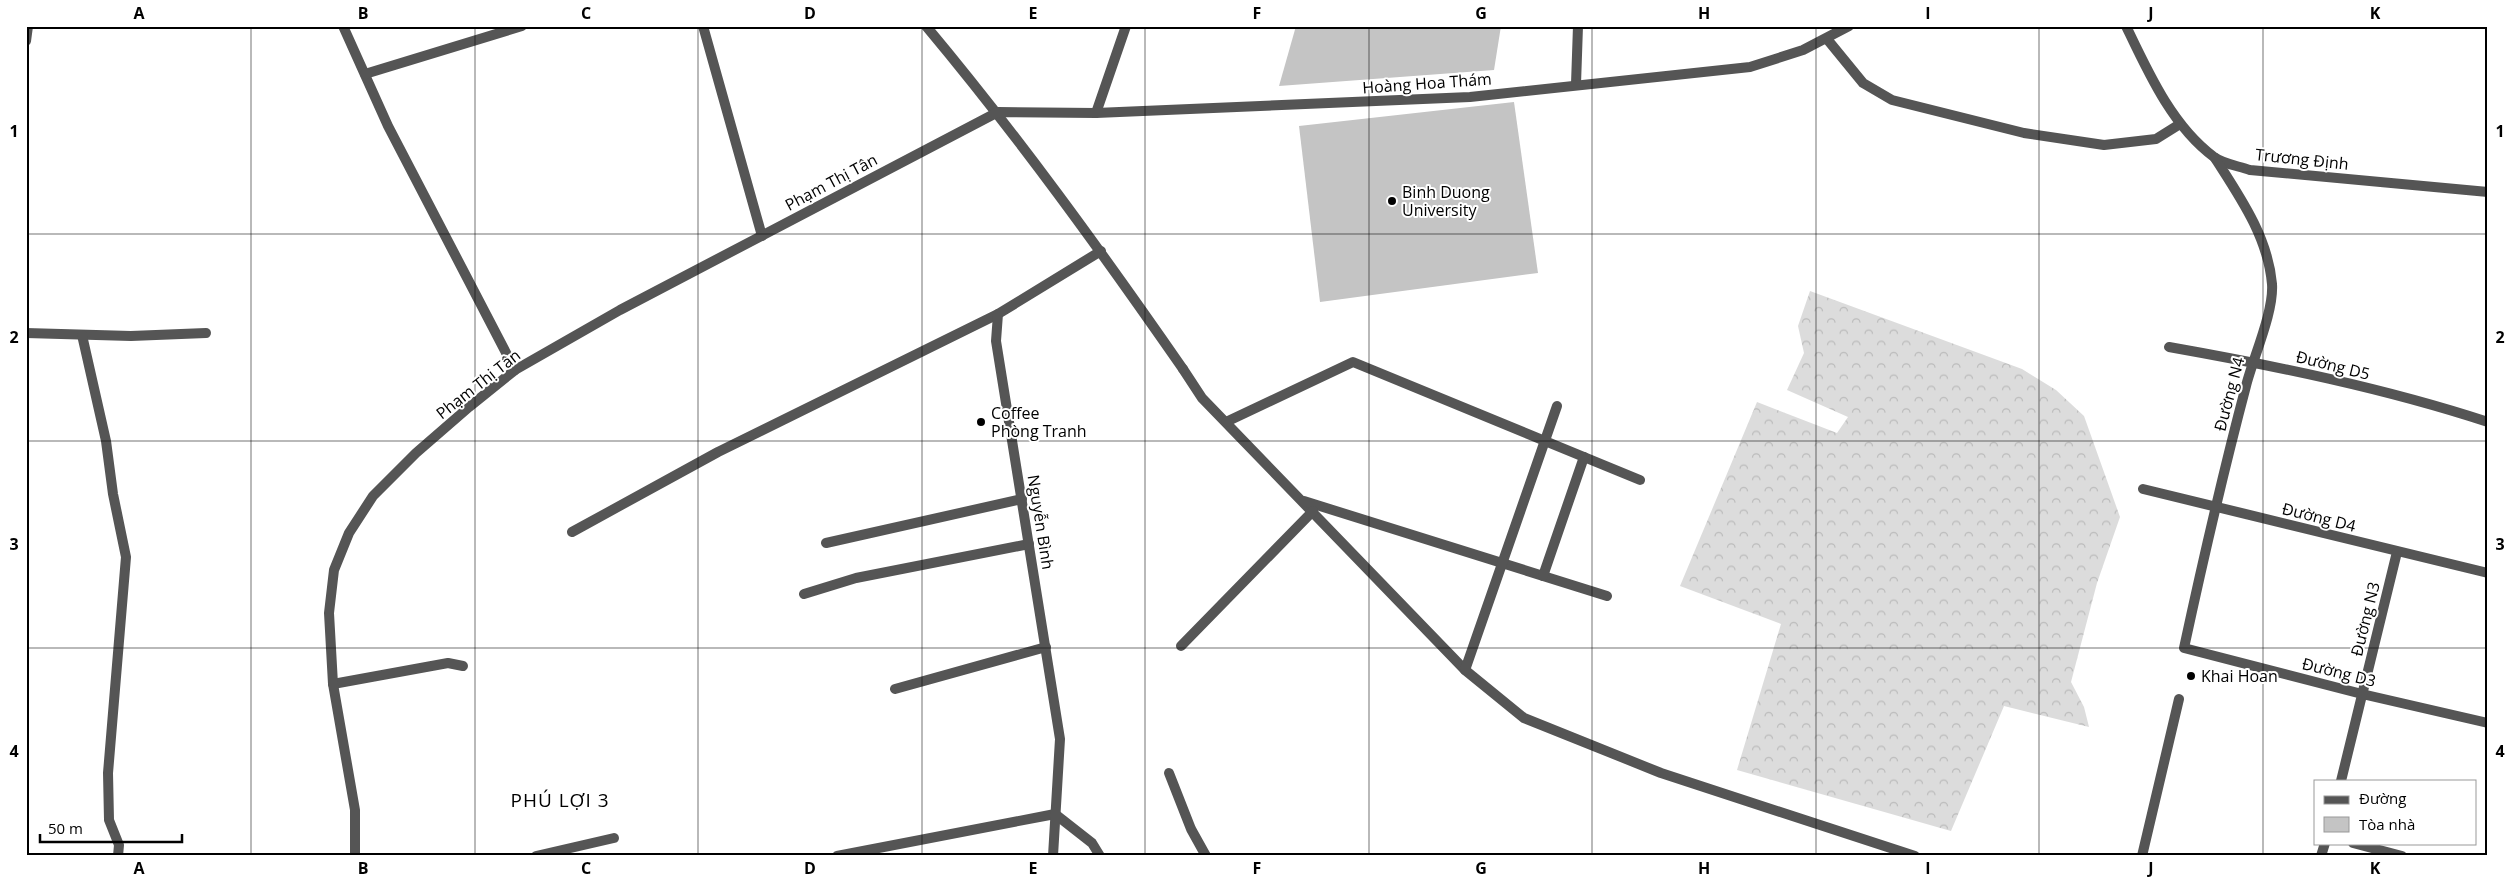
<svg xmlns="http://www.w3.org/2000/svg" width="2514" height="882" viewBox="0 0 2514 882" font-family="'Open Sans',sans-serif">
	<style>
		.forest { fill: url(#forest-crowns) }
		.building { fill: #c4c4c4 }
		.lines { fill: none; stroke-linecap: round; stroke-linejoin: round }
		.service { stroke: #555; stroke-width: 10 }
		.minor { stroke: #555; stroke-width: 10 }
		.grid { fill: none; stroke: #000; stroke-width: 1; stroke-opacity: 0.55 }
		.poi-dot { fill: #000; stroke: #fff; stroke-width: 2 }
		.labels { text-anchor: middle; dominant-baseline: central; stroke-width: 4; stroke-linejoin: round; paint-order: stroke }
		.street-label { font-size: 16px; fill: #000; stroke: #fff }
		.poi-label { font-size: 16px; fill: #000; stroke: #fff; text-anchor: start }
		.quarter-label { font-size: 19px; letter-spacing: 1px; fill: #000; stroke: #fff }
		.neatline { fill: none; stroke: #000; stroke-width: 2 }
		.grid-label { font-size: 16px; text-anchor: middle; font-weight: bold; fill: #000 }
	</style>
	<defs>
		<pattern id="forest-crowns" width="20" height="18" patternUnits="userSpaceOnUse" patternTransform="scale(1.25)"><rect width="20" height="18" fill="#dcdcdc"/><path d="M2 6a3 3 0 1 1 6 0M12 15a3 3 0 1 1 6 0" fill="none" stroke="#bbb"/></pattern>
	</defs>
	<rect width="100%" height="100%" fill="#fff"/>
	<polygon class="forest" points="1810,291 2022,369 2056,390 2084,416 2120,517 2097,583 2071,682 2084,707 2089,727 2004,706 1951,831 1737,770 1781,624 1680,586 1757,402 1837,433 1848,417 1787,390 1804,353 1798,326"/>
	<g class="building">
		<polygon points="1296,26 1501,26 1494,70 1279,86"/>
		<polygon points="1514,102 1538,273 1320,302 1299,126"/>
	</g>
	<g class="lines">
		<g class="service">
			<polyline points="1096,113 1126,26"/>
			<polyline points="1183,369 1202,398 1465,670 1524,718 1661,773 1915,856"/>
			<polyline points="1226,422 1353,362 1640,480"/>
			<polyline points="1304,501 1607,596"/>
			<polyline points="1543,576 1584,457"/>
			<polyline points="1181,646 1313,511"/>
			<polyline points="1465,670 1557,406"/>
			<polyline points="333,684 448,663 463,666"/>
			<polyline points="1169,773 1191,829 1206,856"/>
			<polyline points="536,856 614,838"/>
			<polyline points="2142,856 2179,699"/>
		</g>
		<g class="minor">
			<polyline points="343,26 388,126 515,370"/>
			<polyline points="703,26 762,236"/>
			<path d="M926,26C1018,136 1101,251 1183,369"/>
			<path d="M2126,26C2148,72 2172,126 2214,157C2223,164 2239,166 2250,170L2488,192"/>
			<polyline points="1827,39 1863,83 1892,100 2024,133 2104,145 2156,139 2180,124"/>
			<polyline points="26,41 28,26"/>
			<polyline points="365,74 522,26"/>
			<polyline points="1576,84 1578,26"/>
			<path d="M2215,158C2240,197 2268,237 2272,284C2274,312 2253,358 2246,386C2223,473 2203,560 2184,648L2362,694L2488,723"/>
			<polyline points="26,333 131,336 206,333"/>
			<polyline points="82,335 106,441 113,494 126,557 108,773 109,820 119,845 118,856"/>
			<path d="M2169,347C2276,366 2384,388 2488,422"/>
			<polyline points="2143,489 2488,573"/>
			<polyline points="572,532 718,452 998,314"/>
			<polyline points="826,543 1022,499"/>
			<polyline points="804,594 856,578 1029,544"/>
			<polyline points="895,689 1046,647"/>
			<polyline points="2341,781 2397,552"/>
			<polyline points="2353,843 2402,856"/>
			<polyline points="355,856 355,810 333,684 329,613 334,570 349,533 373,496 416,453 469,407 515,370 620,310 998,112 1096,113 1470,97 1750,67 1803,50 1849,26"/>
			<polyline points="837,856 1055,814 1092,843 1100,856"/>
			<polyline points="1053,856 1060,739 996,341 998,314 1101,251"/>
			<polyline points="2321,856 2325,843"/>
		</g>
	</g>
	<path class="grid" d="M251,26V856M475,26V856M698,26V856M922,26V856M1145,26V856M1369,26V856M1592,26V856M1816,26V856M2039,26V856M2263,26V856M26,234H2488M26,441H2488M26,648H2488"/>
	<g class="poi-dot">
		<circle cx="1392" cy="201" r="5"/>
		<circle cx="981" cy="422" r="5"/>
		<circle cx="2191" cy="676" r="5"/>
	</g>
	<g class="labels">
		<g class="street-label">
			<text transform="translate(1427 83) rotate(-4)">Hoàng Hoa Thám</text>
			<text transform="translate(2302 159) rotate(6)">Trương Định</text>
			<text transform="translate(831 182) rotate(-28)">Phạm Thị Tân</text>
			<text transform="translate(2333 365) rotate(14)">Đường D5</text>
			<text transform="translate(478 384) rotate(-38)">Phạm Thị Tân</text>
			<text transform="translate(2229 394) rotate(-75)">Đường N4</text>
			<text transform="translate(2319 517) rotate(14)">Đường D4</text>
			<text transform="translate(1041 522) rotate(81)">Nguyễn Bình</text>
			<text transform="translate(2365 619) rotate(-76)">Đường N3</text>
			<text transform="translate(2339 672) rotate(14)">Đường D3</text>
		</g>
		<g class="poi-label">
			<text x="1402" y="192">Binh Duong<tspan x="1402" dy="18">University</tspan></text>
			<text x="991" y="413">Coffee<tspan x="991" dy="18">Phòng Tranh</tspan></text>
			<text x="2201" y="676">Khai Hoan</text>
		</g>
		<g class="quarter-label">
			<text x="560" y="800">PHÚ LỢI 3</text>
		</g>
	</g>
	<rect width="2514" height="882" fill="none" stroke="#ffffff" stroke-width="55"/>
	<rect x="2314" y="780" width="162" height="65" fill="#ffffff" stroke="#999999"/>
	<rect x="2324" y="796" width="25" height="8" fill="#555555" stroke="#999999"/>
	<text x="2359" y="804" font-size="15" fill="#000000">Đường</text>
	<rect x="2324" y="817" width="25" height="15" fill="#c4c4c4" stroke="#999999"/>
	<text x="2359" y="830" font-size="15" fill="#000000">Tòa nhà</text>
	<path d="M40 834v8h142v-8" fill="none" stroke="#000000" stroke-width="2.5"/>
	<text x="48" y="834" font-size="15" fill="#000000" stroke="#ffffff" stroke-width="4" paint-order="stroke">50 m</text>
	<rect x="28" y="28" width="2458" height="826" class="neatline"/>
	<g class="grid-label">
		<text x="139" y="19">A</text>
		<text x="363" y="19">B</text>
		<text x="586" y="19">C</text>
		<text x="810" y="19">D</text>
		<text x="1033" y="19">E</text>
		<text x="1257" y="19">F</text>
		<text x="1481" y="19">G</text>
		<text x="1704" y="19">H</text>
		<text x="1928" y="19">I</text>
		<text x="2151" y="19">J</text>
		<text x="2375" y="19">K</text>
		<text x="14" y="137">1</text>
		<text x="2500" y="137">1</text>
		<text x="14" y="343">2</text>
		<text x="2500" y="343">2</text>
		<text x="14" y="550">3</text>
		<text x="2500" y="550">3</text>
		<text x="14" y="757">4</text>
		<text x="2500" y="757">4</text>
		<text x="139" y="874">A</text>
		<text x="363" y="874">B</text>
		<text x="586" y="874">C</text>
		<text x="810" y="874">D</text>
		<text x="1033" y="874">E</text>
		<text x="1257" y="874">F</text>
		<text x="1481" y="874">G</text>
		<text x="1704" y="874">H</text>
		<text x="1928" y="874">I</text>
		<text x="2151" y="874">J</text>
		<text x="2375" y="874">K</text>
	</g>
</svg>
